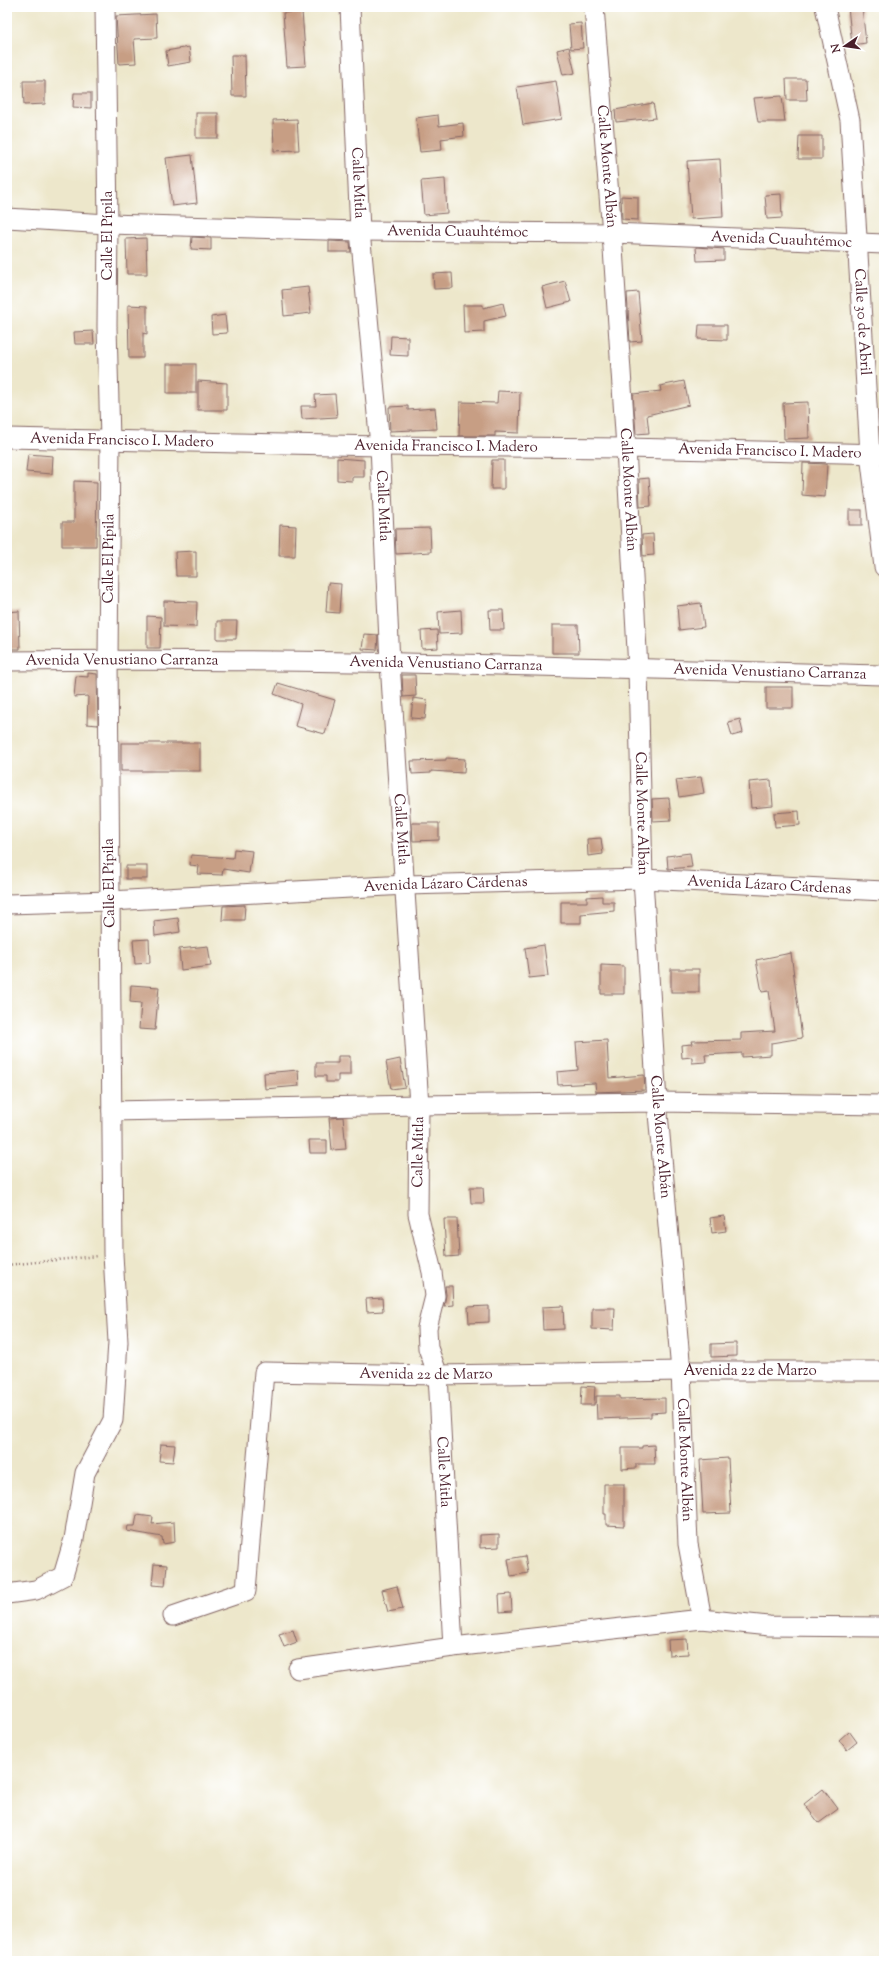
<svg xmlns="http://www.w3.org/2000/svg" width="891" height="1968" viewBox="0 0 891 1968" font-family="'Sorts Mill Goudy',serif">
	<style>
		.building { fill: #c79e84 }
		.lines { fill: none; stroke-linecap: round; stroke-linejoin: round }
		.street-casing { stroke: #836563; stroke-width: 21 }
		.path { stroke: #836563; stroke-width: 2.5; stroke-dasharray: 1 3; stroke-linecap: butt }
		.street { stroke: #fff; stroke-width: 19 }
		.labels { text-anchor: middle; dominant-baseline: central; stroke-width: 3; stroke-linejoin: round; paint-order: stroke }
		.street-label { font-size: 15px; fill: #4a1f2b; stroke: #fff }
	</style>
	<rect width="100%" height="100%" fill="#fff"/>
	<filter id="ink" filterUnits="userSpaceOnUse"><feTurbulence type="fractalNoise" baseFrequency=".025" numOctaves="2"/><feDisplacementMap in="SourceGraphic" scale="8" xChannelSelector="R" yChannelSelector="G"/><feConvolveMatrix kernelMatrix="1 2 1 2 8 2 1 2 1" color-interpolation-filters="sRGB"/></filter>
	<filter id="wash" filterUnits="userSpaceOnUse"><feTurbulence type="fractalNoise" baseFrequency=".012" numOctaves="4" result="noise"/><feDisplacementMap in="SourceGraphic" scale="16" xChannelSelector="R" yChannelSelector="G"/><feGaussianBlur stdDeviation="0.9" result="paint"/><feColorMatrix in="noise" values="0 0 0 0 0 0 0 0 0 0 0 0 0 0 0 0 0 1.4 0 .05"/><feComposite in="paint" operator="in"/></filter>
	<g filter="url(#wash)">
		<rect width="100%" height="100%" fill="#ede7cb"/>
		<g id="blocks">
			<g class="building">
				<polygon points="848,7 862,7 866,43 852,45"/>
				<polygon points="302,11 306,66 287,67 283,13"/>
				<polygon points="156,14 157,38 134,39 136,63 119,64 116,16"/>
				<polygon points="581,23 583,48 571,49 569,24"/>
				<polygon points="189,47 191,62 168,66 166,51"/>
				<polygon points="569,47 575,73 563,75 557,50"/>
				<polygon points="231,55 245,55 246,96 232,96"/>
				<polygon points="786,79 806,79 807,100 787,100"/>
				<polygon points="23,81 45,81 45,104 24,105"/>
				<polygon points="556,81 562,119 523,125 517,87"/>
				<polygon points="74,93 91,93 91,108 73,107"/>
				<polygon points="782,96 785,122 758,122 754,98"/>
				<polygon points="653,103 656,118 616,122 615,110"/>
				<rect x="196" y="113" width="22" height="25"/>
				<polygon points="438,115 439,126 463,123 464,136 441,139 442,150 420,152 416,118"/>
				<polygon points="297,119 299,150 274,151 273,120"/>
				<polygon points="799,136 822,136 822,159 798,159"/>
				<polygon points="192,155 197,203 172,206 166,158"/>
				<polygon points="720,159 723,217 691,219 687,161"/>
				<polygon points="445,179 447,213 424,215 421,181"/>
				<polygon points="781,194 782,218 767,219 765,195"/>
				<polygon points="621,196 638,197 638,220 622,219"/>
				<polygon points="192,237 211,238 211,250 191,249"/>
				<polygon points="146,238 147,274 127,274 126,239"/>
				<polygon points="329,241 350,242 351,252 329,252"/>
				<polygon points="696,247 724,249 724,260 697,261"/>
				<polygon points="452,273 453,288 434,289 433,274"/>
				<polygon points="565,281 571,302 547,308 542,287"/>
				<polygon points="308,287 311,313 284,316 282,290"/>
				<polygon points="638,292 642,341 630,342 627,293"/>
				<polygon points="503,303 506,316 484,321 484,332 464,333 463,305 483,305 483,308"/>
				<polygon points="128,305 147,306 147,334 143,333 143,358 129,358"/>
				<polygon points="225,315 227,333 212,334 211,317"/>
				<polygon points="699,325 727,325 727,340 698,339"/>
				<polygon points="93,331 94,344 75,344 74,332"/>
				<polygon points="391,336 408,337 408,356 390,355"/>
				<rect x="167" y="364" width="29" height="29"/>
				<polygon points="198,381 227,383 227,410 198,410"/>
				<polygon points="684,381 689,405 647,415 649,433 636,434 633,394 661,391 660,386"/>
				<polygon points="498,391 520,392 519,433 495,432 495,436 459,436 460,402 497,403"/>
				<polygon points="335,394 337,417 302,419 301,406 316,406 315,395"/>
				<polygon points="808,402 809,438 784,439 783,403"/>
				<polygon points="408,406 408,410 435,408 437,429 390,431 389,407"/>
				<polygon points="28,454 53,456 52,474 26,472"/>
				<polygon points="337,458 364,460 364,477 352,477 352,481 337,480"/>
				<polygon points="492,460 504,460 504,489 491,489"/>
				<polygon points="803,463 827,464 825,497 802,495"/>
				<polygon points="649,478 651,506 640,507 639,479"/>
				<polygon points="74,481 97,482 96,546 62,546 62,522 74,522"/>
				<rect x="849" y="510" width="13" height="15"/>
				<polygon points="280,525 296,526 295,556 279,556"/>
				<polygon points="430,528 431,552 396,554 395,529"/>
				<polygon points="653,534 654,555 643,556 642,535"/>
				<polygon points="196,551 196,576 176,576 175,552"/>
				<polygon points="328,583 341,584 339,613 326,612"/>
				<polygon points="164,601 197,602 196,627 164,626"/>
				<polygon points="701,603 704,627 679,630 677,606"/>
				<polygon points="461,610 462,633 439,634 438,612"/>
				<polygon points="489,610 503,610 504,630 490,630"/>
				<polygon points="19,611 20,649 7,649 7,612"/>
				<polygon points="147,616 161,617 160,648 147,648"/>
				<polygon points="217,621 237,621 236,639 217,639"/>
				<polygon points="552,625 578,625 579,653 552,653"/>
				<polygon points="437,630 438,648 422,649 421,631"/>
				<polygon points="364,634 378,635 377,650 362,649"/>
				<polygon points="88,673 97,674 98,725 87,724 88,696 74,697 76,676 88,677"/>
				<polygon points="402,675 415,675 416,696 403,697"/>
				<polygon points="278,683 335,700 325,734 295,726 301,704 274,694"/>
				<rect x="766" y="687" width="27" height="21"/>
				<polygon points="413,698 427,700 425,719 411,718"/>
				<polygon points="740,719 743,733 732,736 728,722"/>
				<rect x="121" y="743" width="79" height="28"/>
				<polygon points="446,758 465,759 464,773 431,771 431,773 412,774 411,761 446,760"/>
				<polygon points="701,777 704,793 679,797 676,780"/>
				<polygon points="771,780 773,806 751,808 749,782"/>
				<polygon points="669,798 671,820 653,821 652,799"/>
				<polygon points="799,811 800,825 775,827 774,813"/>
				<polygon points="412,823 439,823 439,840 413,841"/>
				<polygon points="601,838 603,854 588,856 587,839"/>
				<polygon points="234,849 252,851 249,873 223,869 222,875 198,874 199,866 190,865 191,855 233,858"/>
				<polygon points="690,853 692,867 668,869 667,856"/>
				<rect x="126" y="866" width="21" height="13"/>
				<polygon points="602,896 602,902 614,902 614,911 581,914 581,923 561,923 561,902 587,902 587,897"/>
				<polygon points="245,905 244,920 222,920 223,906"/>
				<polygon points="178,918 180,932 155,936 154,921"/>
				<polygon points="149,939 150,963 135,964 133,940"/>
				<polygon points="544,945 548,976 529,978 525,948"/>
				<polygon points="208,946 211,966 181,970 179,949"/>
				<polygon points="791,953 802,1038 771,1043 771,1055 742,1057 742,1053 705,1055 706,1062 692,1063 692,1057 682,1058 681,1045 692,1044 691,1041 741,1040 741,1033 775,1031 769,991 762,992 756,960"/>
				<polygon points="601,965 624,966 624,994 601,994"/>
				<rect x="671" y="969" width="28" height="23"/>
				<polygon points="131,985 159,987 155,1030 139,1029 141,1003 130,1002"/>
				<polygon points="607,1040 609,1078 644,1075 645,1090 596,1092 595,1083 558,1085 557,1072 578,1070 576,1042"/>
				<polygon points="338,1056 350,1056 350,1075 338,1075 338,1082 326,1082 326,1076 316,1076 316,1063 338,1063"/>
				<polygon points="400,1059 405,1087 391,1089 386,1062"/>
				<polygon points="298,1070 299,1086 265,1089 264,1073"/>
				<polygon points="343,1117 346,1149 332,1150 329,1118"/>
				<polygon points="309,1140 327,1140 327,1153 310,1153"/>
				<polygon points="470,1187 483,1187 484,1203 471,1203"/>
				<polygon points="724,1216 726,1231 712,1233 710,1218"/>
				<polygon points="444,1219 457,1219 459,1256 446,1257"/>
				<polygon points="445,1286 452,1286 453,1305 444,1306 446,1295"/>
				<polygon points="382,1298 383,1311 367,1312 366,1299"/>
				<polygon points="489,1306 489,1322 469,1323 468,1307"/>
				<polygon points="563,1306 564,1329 543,1330 542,1307"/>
				<polygon points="592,1308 615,1308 614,1330 592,1329"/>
				<polygon points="736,1343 736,1356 711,1357 711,1344"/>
				<polygon points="582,1386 595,1387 594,1405 581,1405"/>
				<polygon points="596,1396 620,1396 620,1399 665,1398 665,1412 651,1413 651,1417 597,1419"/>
				<polygon points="161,1444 175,1445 173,1462 159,1461"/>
				<polygon points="654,1445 655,1464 636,1464 636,1468 622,1469 622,1448 642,1448 642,1446"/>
				<polygon points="728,1458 731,1513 703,1514 700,1460"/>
				<polygon points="604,1484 624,1484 624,1526 606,1525 606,1514 604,1514"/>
				<polygon points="137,1515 153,1517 152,1524 174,1522 175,1542 163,1544 162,1537 127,1531 128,1526 135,1526"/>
				<polygon points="499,1534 499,1547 480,1548 480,1535"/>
				<polygon points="525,1556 528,1573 511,1576 508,1559"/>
				<polygon points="154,1564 167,1565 165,1586 152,1585"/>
				<polygon points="397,1586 403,1609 388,1612 382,1590"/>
				<polygon points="511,1594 512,1611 500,1612 499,1595"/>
				<polygon points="293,1630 297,1642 284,1647 279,1634"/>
				<polygon points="687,1639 688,1654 669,1655 668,1640"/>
				<polygon points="849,1731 857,1742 847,1750 839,1740"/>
				<polygon points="823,1789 838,1809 819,1823 804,1804"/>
			</g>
		</g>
	</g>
	<g filter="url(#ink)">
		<use href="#blocks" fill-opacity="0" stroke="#836563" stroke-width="1"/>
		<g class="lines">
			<defs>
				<g id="street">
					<path id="s1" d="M350,7L360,231L380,446L390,663L419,1105L418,1214L432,1272L435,1296L427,1328L428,1348L438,1375L453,1647"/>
					<path id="s2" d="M594,7L612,233L626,448L638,669L643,879L657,1102L681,1371L688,1544L702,1619"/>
					<path id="s3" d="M825,7L850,120L870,454L884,567"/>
					<path id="s4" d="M7,218L108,224L360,231L612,233L884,244"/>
					<path id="s5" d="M7,438L380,446L626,448L884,454"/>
					<path id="s6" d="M7,661C299,657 592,668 884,675"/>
					<path id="s7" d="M7,904L110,901L406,885L643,879L884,891"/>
					<polyline points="112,1111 419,1105 657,1102 884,1105"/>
					<path id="s8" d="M7,1594L36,1590L63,1576L74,1539L85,1473L113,1420L118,1342L113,1254L108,660L110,440L107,327L108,224L105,7"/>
					<path id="s9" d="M173,1616L246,1591L264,1372L438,1375L681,1371H884"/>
					<polyline points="298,1669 453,1647 702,1619 769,1626 884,1627"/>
				</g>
			</defs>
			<use href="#street" class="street-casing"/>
			<polyline class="path" points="7,1265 97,1256"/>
			<use href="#street" class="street"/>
		</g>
	</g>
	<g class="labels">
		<g class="street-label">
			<text stroke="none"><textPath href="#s2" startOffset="160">Calle Monte Albán</textPath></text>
			<text stroke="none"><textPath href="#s1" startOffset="176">Calle Mitla</textPath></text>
			<text stroke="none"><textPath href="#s4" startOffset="451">Avenida Cuauhtémoc</textPath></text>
			<text stroke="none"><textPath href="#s8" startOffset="1410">Calle El Pípila</textPath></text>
			<text stroke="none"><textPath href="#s4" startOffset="775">Avenida Cuauhtémoc</textPath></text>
			<text stroke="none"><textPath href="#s3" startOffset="318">Calle 30 de Abril</textPath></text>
			<text stroke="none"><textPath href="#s5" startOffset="115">Avenida Francisco I. Madero</textPath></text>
			<text stroke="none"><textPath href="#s5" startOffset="439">Avenida Francisco I. Madero</textPath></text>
			<text stroke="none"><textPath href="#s5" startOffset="763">Avenida Francisco I. Madero</textPath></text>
			<text stroke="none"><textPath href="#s2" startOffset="484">Calle Monte Albán</textPath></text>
			<text stroke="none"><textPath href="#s1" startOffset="500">Calle Mitla</textPath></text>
			<text stroke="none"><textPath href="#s8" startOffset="1087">Calle El Pípila</textPath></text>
			<text stroke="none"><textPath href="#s6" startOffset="115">Avenida Venustiano Carranza</textPath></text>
			<text stroke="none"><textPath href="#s6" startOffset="439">Avenida Venustiano Carranza</textPath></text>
			<text stroke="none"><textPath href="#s6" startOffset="763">Avenida Venustiano Carranza</textPath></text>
			<text stroke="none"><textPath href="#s2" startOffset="808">Calle Monte Albán</textPath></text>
			<text stroke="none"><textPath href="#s1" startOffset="824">Calle Mitla</textPath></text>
			<text transform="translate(110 883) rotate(-91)">Calle El Pípila</text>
			<text stroke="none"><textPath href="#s7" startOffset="439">Avenida Lázaro Cárdenas</textPath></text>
			<text stroke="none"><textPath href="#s7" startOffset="763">Avenida Lázaro Cárdenas</textPath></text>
			<text stroke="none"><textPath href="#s2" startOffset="1132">Calle Monte Albán</textPath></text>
			<text transform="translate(419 1152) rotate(-89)">Calle Mitla</text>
			<text stroke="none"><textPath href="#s9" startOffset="783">Avenida 22 de Marzo</textPath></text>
			<text stroke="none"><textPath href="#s9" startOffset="459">Avenida 22 de Marzo</textPath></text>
			<text stroke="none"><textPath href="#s2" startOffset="1456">Calle Monte Albán</textPath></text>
			<text stroke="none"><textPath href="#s1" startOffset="1472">Calle Mitla</textPath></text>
		</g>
	</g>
	<rect width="891" height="1968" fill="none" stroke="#fff" stroke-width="24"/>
	<g transform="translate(845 46) rotate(257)" stroke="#ffffff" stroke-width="3" paint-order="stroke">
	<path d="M0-3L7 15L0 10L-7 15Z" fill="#4a1f2b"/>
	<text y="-6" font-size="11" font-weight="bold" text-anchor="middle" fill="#4a1f2b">N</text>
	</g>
</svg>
